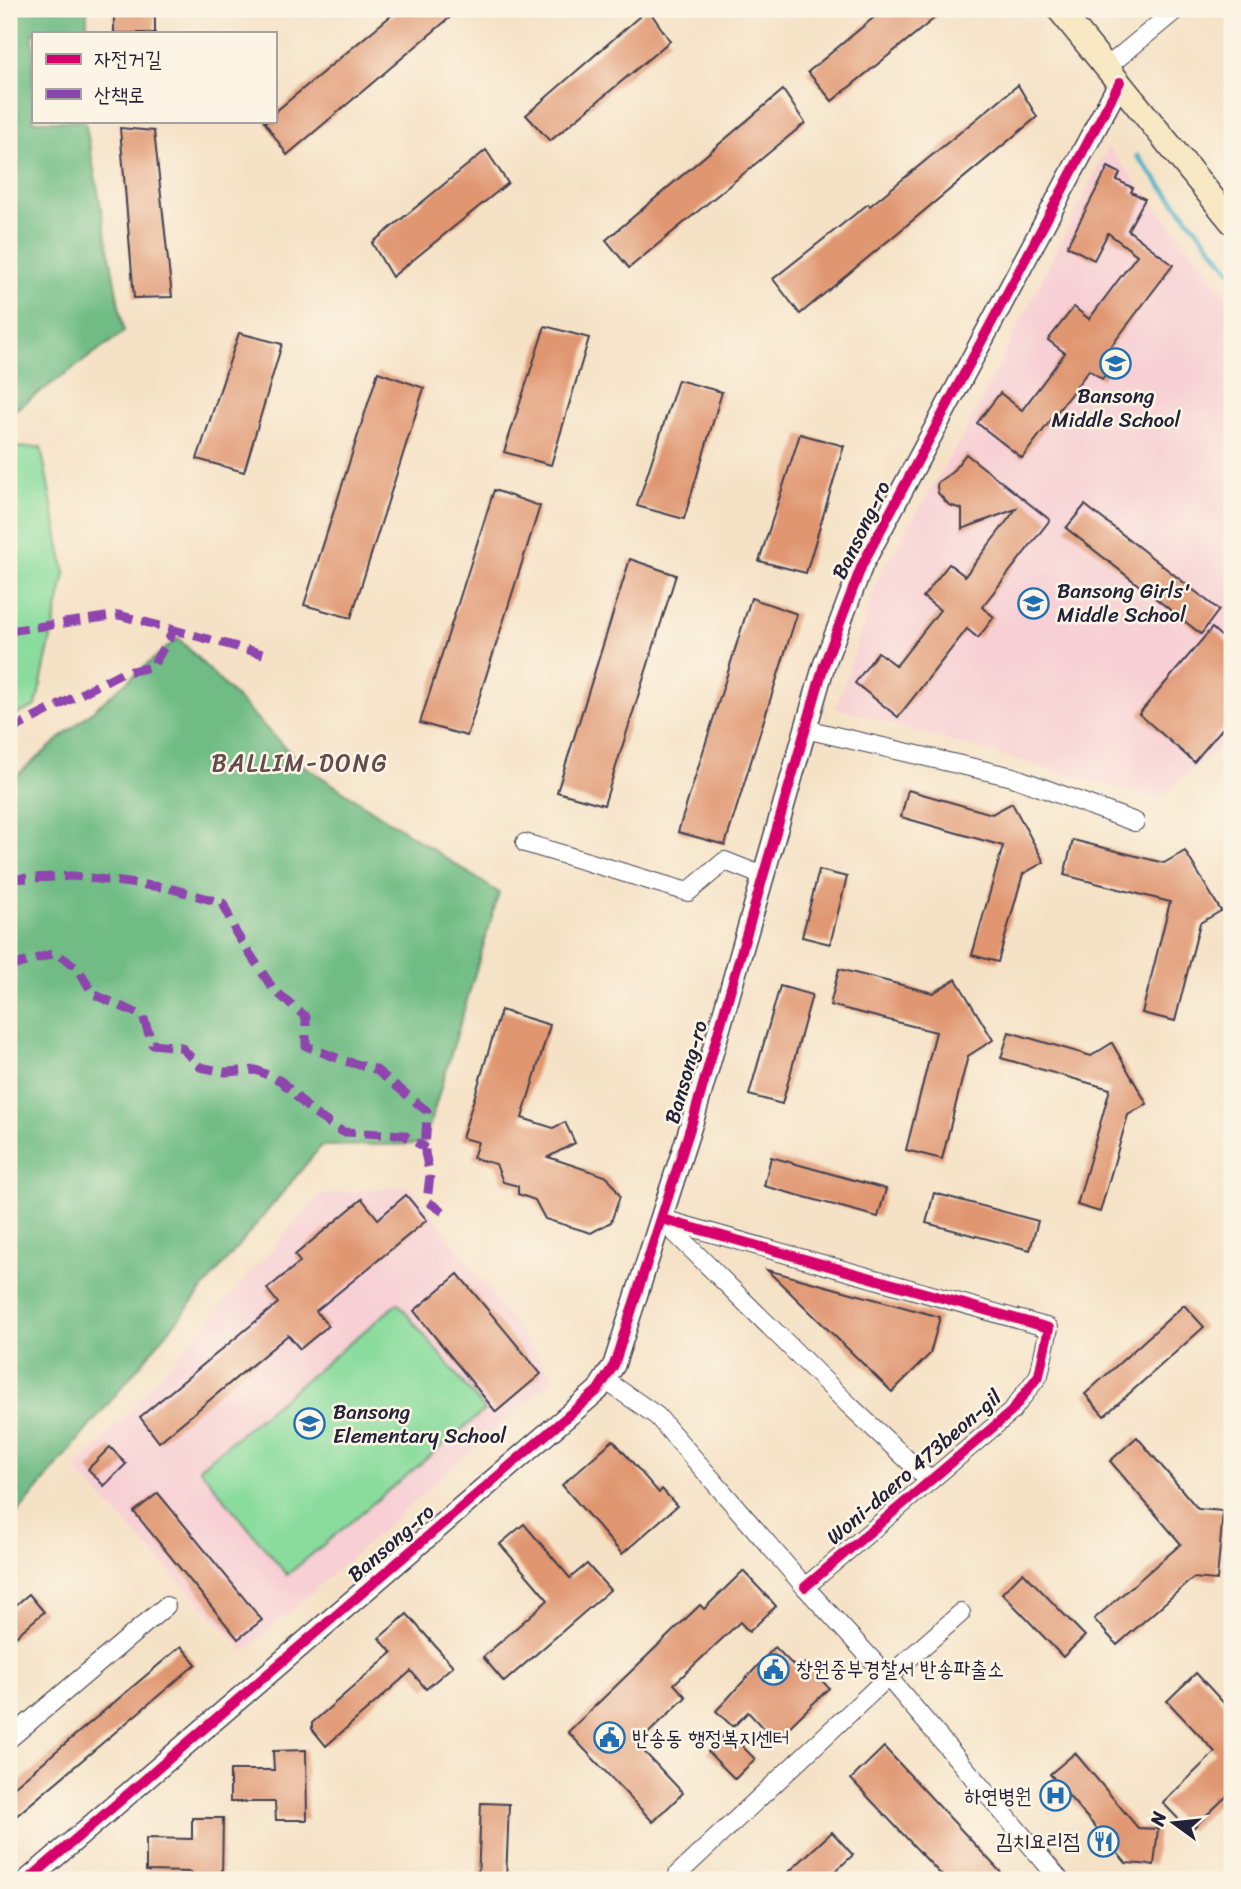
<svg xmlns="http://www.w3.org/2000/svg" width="1241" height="1889" viewBox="0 0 1241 1889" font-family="Sriracha,'Poor Story',sans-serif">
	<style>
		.built { fill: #f7cfd4 }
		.green { fill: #8adc9d; stroke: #567f6c; stroke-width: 2 }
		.forest { fill: #6fbc84; stroke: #486f60; stroke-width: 2 }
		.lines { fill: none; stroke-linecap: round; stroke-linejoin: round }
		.stream { stroke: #4ab1c9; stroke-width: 5 }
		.building { fill: #e09671 }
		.minor-casing { stroke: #423f50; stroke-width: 20 }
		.tertiary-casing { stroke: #423f50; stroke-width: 24 }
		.secondary-casing { stroke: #423f50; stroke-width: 27 }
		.minor { stroke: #fff; stroke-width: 18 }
		.tertiary { stroke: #fff; stroke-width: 21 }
		.secondary { stroke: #f8e8c3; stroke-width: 24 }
		.quiet { stroke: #8e44ad; stroke-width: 9; stroke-dasharray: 18 9; stroke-linecap: butt }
		.cycleway-casing { stroke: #fcf5e5; stroke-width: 15 }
		.cycleway { stroke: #d6006c; stroke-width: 10 }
		.labels { text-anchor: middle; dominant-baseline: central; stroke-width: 5; stroke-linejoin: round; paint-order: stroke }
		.poi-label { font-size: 21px; fill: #22223b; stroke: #fcf5e5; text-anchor: start }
		.street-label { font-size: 21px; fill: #22223b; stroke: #fcf5e5 }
		.quarter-label { font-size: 24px; letter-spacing: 2px; fill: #644b4e; stroke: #fcf5e5 }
	</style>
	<rect width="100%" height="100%" fill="#fcf5e5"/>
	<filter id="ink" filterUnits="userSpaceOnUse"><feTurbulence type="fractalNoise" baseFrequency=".0143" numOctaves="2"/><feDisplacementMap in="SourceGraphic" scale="14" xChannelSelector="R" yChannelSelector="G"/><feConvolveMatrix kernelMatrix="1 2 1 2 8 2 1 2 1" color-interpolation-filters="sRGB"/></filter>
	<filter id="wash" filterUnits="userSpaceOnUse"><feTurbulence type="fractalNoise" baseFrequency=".00686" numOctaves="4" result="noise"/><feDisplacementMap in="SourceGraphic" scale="28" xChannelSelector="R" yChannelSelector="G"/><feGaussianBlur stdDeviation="1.57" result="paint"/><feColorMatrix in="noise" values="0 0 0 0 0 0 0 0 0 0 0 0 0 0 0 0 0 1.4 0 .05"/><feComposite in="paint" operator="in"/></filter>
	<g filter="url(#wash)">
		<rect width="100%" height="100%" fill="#f5e2c6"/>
		<g class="built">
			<polygon points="1108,147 1232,301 1232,735 1158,800 836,708 879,576 968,427"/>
			<polygon points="410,1185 554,1378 245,1651 76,1470 320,1195"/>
		</g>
		<g class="green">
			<polygon points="41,447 65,574 36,706 9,718 9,448"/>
			<polygon points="398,1303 485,1410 287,1575 199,1468"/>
		</g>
		<g class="forest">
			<polygon points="9,9 87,9 87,33 33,33 33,121 85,121 124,332 9,414"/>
			<polygon points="178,638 300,763 499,893 424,1144 321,1146 9,1524 9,782"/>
		</g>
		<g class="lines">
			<g class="stream">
				<polyline points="1137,156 1232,272"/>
				<polyline points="1222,1880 1232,1870"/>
			</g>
		</g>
		<g id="blocks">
			<g class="building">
				<rect x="114" y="9" width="41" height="24"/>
				<polygon points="399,9 460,9 287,155 264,121 275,121 275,112"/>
				<polygon points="648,9 670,41 550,141 526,115"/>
				<polygon points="884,9 946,9 832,101 808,72"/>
				<polygon points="1018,85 1037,117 800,314 773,279 868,204 870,206"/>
				<polygon points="783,90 805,123 629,268 606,240"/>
				<polygon points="120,128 154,131 172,297 134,298"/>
				<polygon points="486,150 508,183 392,277 372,243"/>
				<polygon points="1108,167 1120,173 1117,180 1133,188 1131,192 1145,199 1128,230 1173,265 1106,353 1116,361 1102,379 1089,370 1022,458 977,423 1000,393 1022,410 1065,353 1048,340 1074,307 1089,319 1137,255 1108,233 1094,260 1067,246"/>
				<polygon points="545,326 589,338 551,465 504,452"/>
				<polygon points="239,333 282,344 244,472 197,459"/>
				<polygon points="378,372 424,388 351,618 304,605"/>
				<polygon points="678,380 722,392 684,519 637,506"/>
				<polygon points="800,434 844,446 806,573 759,561"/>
				<polygon points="966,454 1050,520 982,607 994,617 978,638 967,629 898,717 855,683 878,652 896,666 940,610 923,597 949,564 965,576 1016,509 962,529 962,509 949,505 938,493 937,486 938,482 951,473"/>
				<polygon points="494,490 540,506 467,736 420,723"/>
				<polygon points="1085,505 1219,610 1201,634 1066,528"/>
				<polygon points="630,559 676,575 604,805 557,792"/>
				<polygon points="751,598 797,614 725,845 678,832"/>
				<polygon points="1212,628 1232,646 1232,717 1194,762 1139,714"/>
				<polygon points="908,790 992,814 1012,803 1044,862 1023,874 998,962 972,955 1003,846 901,817"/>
				<polygon points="1073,840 1164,863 1185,851 1221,911 1200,923 1175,1021 1142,1013 1170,902 1064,875"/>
				<polygon points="819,870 847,877 830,944 802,937"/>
				<polygon points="839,969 933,993 956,979 993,1040 968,1056 942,1159 906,1150 936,1032 830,1005"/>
				<polygon points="780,986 812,995 782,1104 749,1095"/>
				<polygon points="501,1010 550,1025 522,1118 553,1128 565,1122 575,1143 548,1157 608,1177 620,1196 611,1222 591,1233 545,1219 535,1200 518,1194 518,1186 503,1182 496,1164 473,1158 478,1142 462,1138"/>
				<polygon points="1009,1032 1091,1056 1112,1043 1147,1104 1128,1115 1100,1212 1077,1205 1110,1089 1001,1058"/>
				<polygon points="771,1157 886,1189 878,1217 764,1186"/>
				<polygon points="934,1193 1038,1221 1030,1250 926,1223"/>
				<polygon points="406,1195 427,1220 316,1311 328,1326 300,1349 288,1335 159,1442 140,1417 278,1303 267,1289 300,1262 295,1255 362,1199 378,1219"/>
				<polygon points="767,1270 940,1317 930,1354 892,1392"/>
				<polygon points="458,1274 541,1374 496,1412 414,1311"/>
				<polygon points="1184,1305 1204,1327 1104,1416 1085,1394"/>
				<polygon points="1137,1437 1198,1509 1223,1511 1217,1580 1193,1578 1117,1645 1094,1619 1181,1544 1110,1461"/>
				<polygon points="613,1440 659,1493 662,1489 677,1506 622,1554 562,1485"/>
				<polygon points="110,1447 126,1464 104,1486 88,1469"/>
				<polygon points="158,1493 262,1620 238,1639 134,1512"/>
				<polygon points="524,1524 570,1578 587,1564 610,1590 504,1682 483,1657 548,1600 500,1544"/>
				<polygon points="743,1571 776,1606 749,1632 740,1622 674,1684 686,1697 637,1744 683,1793 653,1822 568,1732 700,1605 704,1609"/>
				<polygon points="1023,1572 1085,1636 1063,1657 1002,1593"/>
				<polygon points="29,1594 44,1612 9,1642 9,1611"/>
				<polygon points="407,1614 453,1666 426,1689 411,1671 326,1746 312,1729 312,1723 392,1653 379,1638"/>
				<polygon points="181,1646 196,1664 9,1822 9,1791"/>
				<polygon points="775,1647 798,1670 805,1663 829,1688 775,1741 748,1712 733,1727 716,1711"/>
				<polygon points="1196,1673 1232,1712 1232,1791 1190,1831 1163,1803 1215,1752 1167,1701"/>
				<polygon points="728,1732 755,1759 735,1779 708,1752"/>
				<polygon points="884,1747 1008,1880 946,1880 851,1779"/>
				<polygon points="306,1750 307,1820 276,1820 275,1802 230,1802 230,1770 274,1770 273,1751"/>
				<polygon points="1075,1753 1138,1828 1158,1829 1154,1865 1126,1863 1050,1774"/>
				<polygon points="481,1803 509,1804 506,1880 478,1880"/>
				<polygon points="192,1818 223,1818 222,1880 191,1880 191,1872 146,1871 146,1838 192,1839"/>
				<polygon points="832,1832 853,1855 826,1880 780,1880"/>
			</g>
		</g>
	</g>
	<g filter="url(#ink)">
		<use href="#blocks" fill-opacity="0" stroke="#423f50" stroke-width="2"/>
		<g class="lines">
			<defs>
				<g id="minor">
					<polyline points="1107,67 1177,9"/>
					<polyline points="805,729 1013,777 1135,822"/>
					<polyline points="525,843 688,892 725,861 763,876"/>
					<polyline points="662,1219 1049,1328 1039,1375 1011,1412 805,1587"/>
					<polyline points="664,1222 850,1406 930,1481"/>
					<polyline points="605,1380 657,1416 805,1587 888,1677 1060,1880"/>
					<polyline points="9,1739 166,1606"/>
					<polyline points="678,1874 888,1677 961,1613"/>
				</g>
				<polyline id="tertiary" points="28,1880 598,1390 614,1365 695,1113 824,665 862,565 1120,82"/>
				<polyline id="secondary" points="1059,9 1232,222"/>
			</defs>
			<use href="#minor" class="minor-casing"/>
			<use href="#tertiary" class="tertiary-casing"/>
			<use href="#secondary" class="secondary-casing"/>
			<use href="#minor" class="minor"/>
			<use href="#tertiary" class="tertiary"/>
			<use href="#secondary" class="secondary"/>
			<g class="quiet">
				<polyline points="9,631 119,615 263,654"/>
				<polyline points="9,731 121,673 152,667 174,630"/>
				<polyline points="9,879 74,876 169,888 223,903 236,933 273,989 306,1017 306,1046 345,1061 375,1069 427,1111 425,1153 430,1175 427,1201 448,1215"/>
				<polyline points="9,967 55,953 78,968 93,994 143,1016 152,1044 181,1047 200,1067 225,1072 256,1070 281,1081 313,1113 343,1132 404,1135 426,1148"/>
			</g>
			<defs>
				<g id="cycleway">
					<polyline points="662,1219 1049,1328 1039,1375 1011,1412 805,1587"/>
					<polyline points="28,1880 598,1390 614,1365 695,1113 824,665 862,565 1120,82"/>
				</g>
			</defs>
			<use href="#cycleway" class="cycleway-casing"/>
			<use href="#cycleway" class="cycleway"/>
		</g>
	</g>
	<defs>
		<symbol id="school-ring" viewBox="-11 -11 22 22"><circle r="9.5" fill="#fcf5e5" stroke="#1f6fb2" stroke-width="1.5"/><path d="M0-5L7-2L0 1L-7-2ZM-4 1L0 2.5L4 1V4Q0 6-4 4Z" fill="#1f6fb2"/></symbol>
		<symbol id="civic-ring" viewBox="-11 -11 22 22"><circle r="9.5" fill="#fcf5e5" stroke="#1f6fb2" stroke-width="1.5"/><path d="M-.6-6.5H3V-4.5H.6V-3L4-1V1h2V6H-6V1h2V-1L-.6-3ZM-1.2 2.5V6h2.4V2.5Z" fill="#1f6fb2"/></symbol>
		<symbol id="hospital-ring" viewBox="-11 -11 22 22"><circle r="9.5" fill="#fcf5e5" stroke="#1f6fb2" stroke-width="1.5"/><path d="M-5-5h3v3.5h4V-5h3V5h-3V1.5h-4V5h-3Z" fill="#1f6fb2"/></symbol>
		<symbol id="restaurant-ring" viewBox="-11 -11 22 22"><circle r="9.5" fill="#fcf5e5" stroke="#1f6fb2" stroke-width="1.5"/><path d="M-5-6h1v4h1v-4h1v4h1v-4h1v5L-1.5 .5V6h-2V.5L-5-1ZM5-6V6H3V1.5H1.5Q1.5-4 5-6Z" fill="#1f6fb2"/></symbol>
	</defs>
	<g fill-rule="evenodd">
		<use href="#school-ring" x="1098" y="346" width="35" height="35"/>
		<use href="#school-ring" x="1016" y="586" width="35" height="35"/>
		<use href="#school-ring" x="292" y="1406" width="35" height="35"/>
		<use href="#civic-ring" x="756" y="1652" width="35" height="35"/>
		<use href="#civic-ring" x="592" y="1720" width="35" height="35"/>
		<use href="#hospital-ring" x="1038" y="1778" width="35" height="35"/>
		<use href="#restaurant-ring" x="1086" y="1824" width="35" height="35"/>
	</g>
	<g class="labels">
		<g class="poi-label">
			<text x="1116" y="396" text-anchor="middle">Bansong<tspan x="1116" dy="24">Middle School</tspan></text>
			<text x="1057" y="591">Bansong Girls'<tspan x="1057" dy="24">Middle School</tspan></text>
			<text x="333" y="1412">Bansong<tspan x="333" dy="24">Elementary School</tspan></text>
			<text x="796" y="1669">창원중부경찰서 반송파출소</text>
			<text x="632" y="1738">반송동 행정복지센터</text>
			<text x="1032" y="1796" text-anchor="end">하연병원</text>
			<text x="1080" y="1841" text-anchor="end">김치요리점</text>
		</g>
		<g class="street-label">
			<text transform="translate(861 530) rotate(-64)">Bansong-ro</text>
			<text transform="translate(686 1072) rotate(-74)">Bansong-ro</text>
			<text transform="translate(914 1467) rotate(-41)">Woni-daero 473beon-gil</text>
			<text transform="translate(391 1543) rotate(-41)">Bansong-ro</text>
		</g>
		<g class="quarter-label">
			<text x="300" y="763">BALLIM-DONG</text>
		</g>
	</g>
	<rect width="1241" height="1889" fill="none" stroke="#fcf5e5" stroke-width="35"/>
	<rect x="32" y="32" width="245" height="91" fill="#fcf5e5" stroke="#a5a1a1" stroke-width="2"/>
	<rect x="46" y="54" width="35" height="10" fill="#d6006c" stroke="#a5a1a1" stroke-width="2"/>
	<text x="94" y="66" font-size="21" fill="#22223b">자전거길</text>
	<rect x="46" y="89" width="35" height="10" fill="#8e44ad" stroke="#a5a1a1" stroke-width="2"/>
	<text x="94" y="102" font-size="21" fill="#22223b">산책로</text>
	<g transform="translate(1174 1823) rotate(285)" stroke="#fcf5e5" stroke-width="5" paint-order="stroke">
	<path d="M0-5L12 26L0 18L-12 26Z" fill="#22223b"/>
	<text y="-10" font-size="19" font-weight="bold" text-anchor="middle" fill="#22223b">N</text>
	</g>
</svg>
